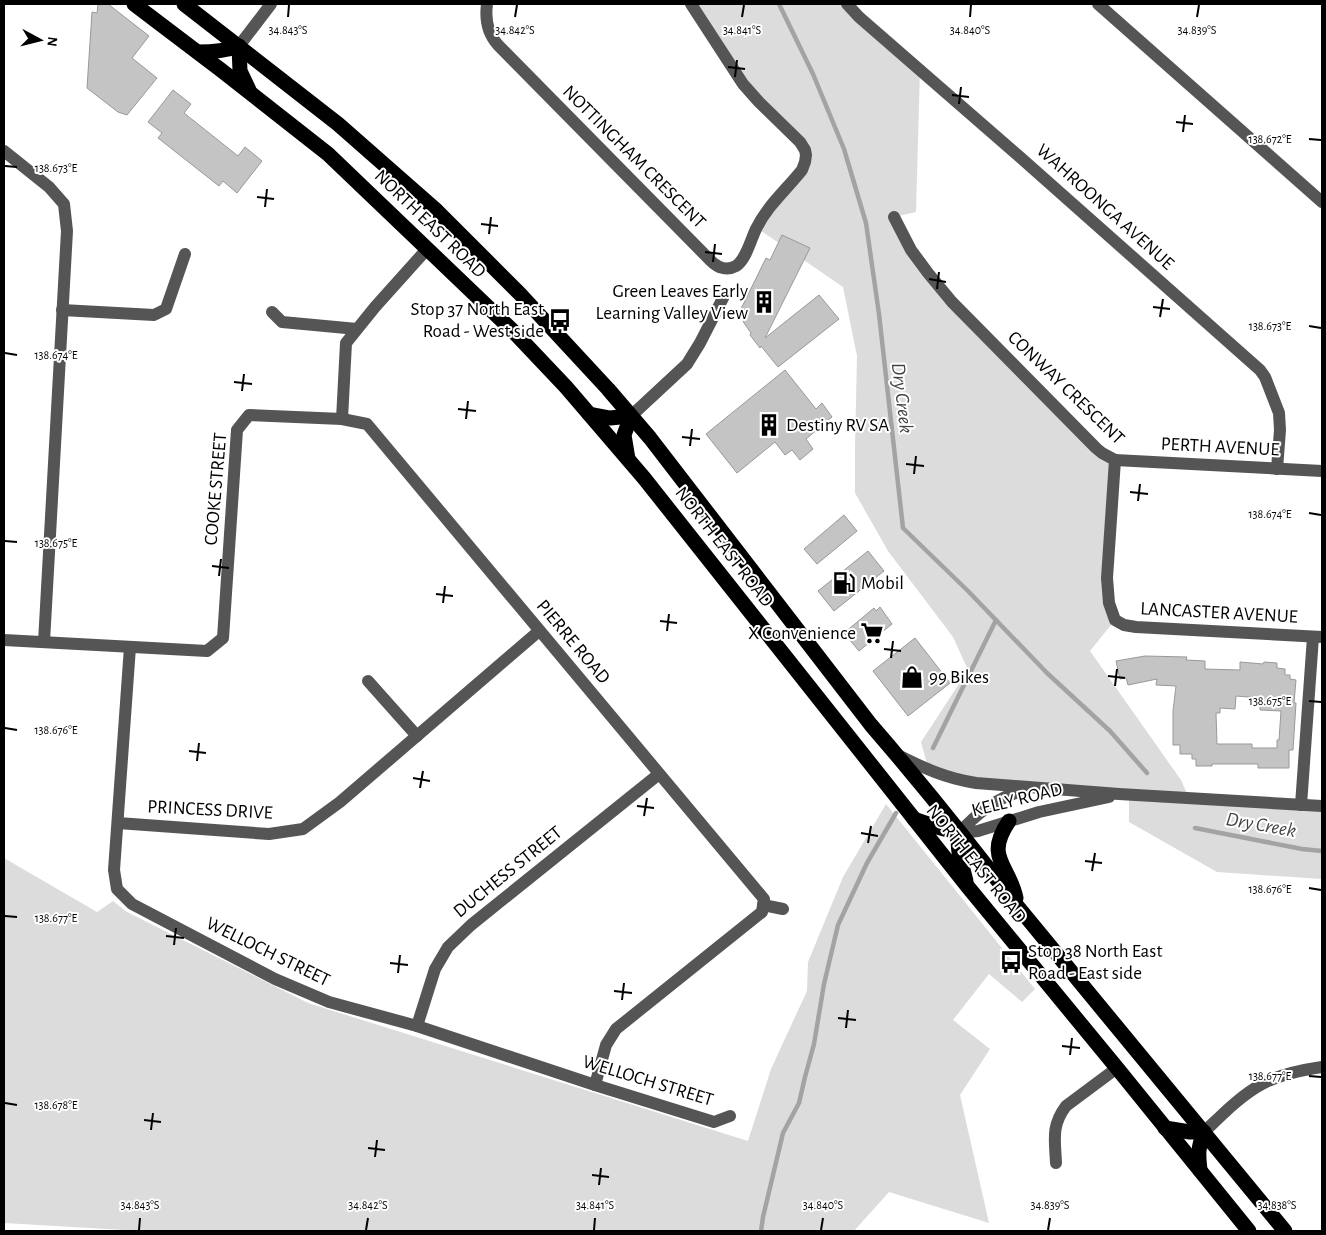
<svg xmlns="http://www.w3.org/2000/svg" width="1326" height="1235" viewBox="0 0 1326 1235" font-family="'Alegreya Sans',sans-serif">
	<style>
		.green { fill: #dcdcdc }
		.lines { fill: none; stroke-linecap: round; stroke-linejoin: round }
		.stream { stroke: #a3a3a3; stroke-width: 4.5 }
		.building { fill: #c4c4c4; stroke: #999; fill-rule: evenodd }
		.minor { stroke: #555; stroke-width: 12 }
		.highway { stroke: #000; stroke-width: 15 }
		.ticks { fill: none; stroke: #000; stroke-width: 2 }
		.labels { text-anchor: middle; dominant-baseline: central; stroke-width: 4; stroke-linejoin: round; paint-order: stroke }
		.street-label { font-size: 19px; fill: #000; stroke: #fff }
		.poi-label { font-size: 19px; fill: #000; stroke: #fff; text-anchor: start }
		.water-label { font-size: 20px; font-style: italic; fill: #444; stroke: #fff }
		.ticks-label { font-size: 12px; text-anchor: middle; fill: #000; stroke: #fff; stroke-width: 4; stroke-linejoin: round; paint-order: stroke }
	</style>
	<rect width="100%" height="100%" fill="#fff"/>
	<g class="green">
		<polygon points="691,4 847,4 920,69 916,212 894,217 918,260 1115,460 1107,578 1115,620 1090,651 1181,780 1189,798 1322,806 1322,879 1217,872 1129,822 1129,795 1042,788 929,771 921,742 968,670 953,637 888,551 855,493 855,447 857,356 843,287 757,228 806,159"/>
		<polygon points="886,804 1035,989 1022,1002 989,974 953,1020 990,1049 960,1095 989,1223 889,1192 854,1231 141,1231 4,1223 4,858 97,912 113,901 127,912 308,1003 748,1141 771,1069 807,991 808,962 843,877"/>
	</g>
	<g class="lines">
		<g class="stream">
			<polyline points="779,4 813,74 844,149 866,223 879,314 903,528 968,591 1047,673 1110,731 1147,773"/>
			<polyline points="933,748 996,620"/>
			<polyline points="1195,828 1302,849 1322,851"/>
			<polyline points="761,1231 763,1217 783,1133 799,1103 805,1077 814,1044 824,984 838,925 867,863 896,813"/>
		</g>
	</g>
	<g class="building">
		<polygon points="98,4 108,4 149,36 132,58 157,78 127,115 118,112 87,88 92,12 97,13"/>
		<polygon points="173,90 191,104 184,113 238,156 245,147 262,161 237,193 223,181 219,186 158,138 162,133 148,122"/>
		<polygon points="782,235 810,248 765,338 819,295 839,319 778,367 761,346 760,348 750,335 751,333 744,323 741,315 742,310 741,309 766,258 770,260"/>
		<polygon points="785,370 816,409 822,403 832,417 806,439 813,449 800,460 792,450 785,455 775,442 737,473 706,434"/>
		<polygon points="844,515 857,531 817,564 804,549"/>
		<polygon points="868,551 884,571 834,611 818,591"/>
		<polygon points="880,607 892,624 859,651 844,633 874,608 876,611"/>
		<polygon points="915,638 950,683 908,716 873,671"/>
		<path d="M1145,656L1187,657L1186,660L1205,661V669L1240,670V662L1263,664L1264,662L1277,663V668L1285,669V675H1290V679L1296,680L1294,703H1296L1293,750H1289V768H1258V764H1212V766H1196V759H1192V754H1180V745H1173V711L1176,686L1156,685L1157,679L1128,685L1126,678L1120,679L1116,661ZM1236,696L1260,698V710L1281,711L1279,740H1277V748H1252V744H1217L1216,713H1220V708L1235,709Z"/>
	</g>
	<g class="lines">
		<g class="minor">
			<path d="M487,4C485,19 487,33 498,45L711,261C718,268 727,271 736,266C746,260 751,239 756,229C767,206 786,190 802,170L805,162L806,155L805,150L800,142L759,102L743,84L691,4"/>
			<polyline points="847,4 859,17 1021,158 1260,370 1265,377 1279,413 1280,430 1277,469"/>
			<polyline points="1098,4 1322,202"/>
			<polyline points="239,46 271,4"/>
			<polyline points="4,151 49,187 64,204 67,231 44,642"/>
			<polyline points="894,217 911,250 928,273 952,302 1096,448 1102,453 1115,460 1107,578 1109,603 1115,620 1124,625 1136,627 1322,637"/>
			<polyline points="62,310 154,315 166,309 185,254"/>
			<polyline points="272,312 282,322 357,329"/>
			<polyline points="631,416 687,364 700,343 723,298"/>
			<polyline points="342,419 367,424 764,899 762,912 616,1029 606,1045 595,1085"/>
			<polyline points="1115,460 1322,471"/>
			<polyline points="4,640 207,651 223,638 237,430 249,415 342,419 346,343 375,307 427,249"/>
			<polyline points="130,647 114,870 117,889 132,904 275,979 329,1002 417,1026 595,1085 714,1122 730,1116"/>
			<polyline points="368,681 417,736"/>
			<path d="M898,755C926,769 945,778 976,783L1119,794L1322,806"/>
			<polyline points="1301,805 1313,637"/>
			<polyline points="118,823 269,834 303,829 340,802 539,631"/>
			<polyline points="959,833 978,831 1039,812 1109,797"/>
			<path d="M959,833C977,813 1000,795 1027,790"/>
			<polyline points="763,905 783,909"/>
			<polyline points="417,1026 435,969 448,947 471,925 659,774"/>
			<path d="M1204,1132C1222,1115 1240,1096 1262,1084C1280,1074 1302,1070 1322,1067"/>
			<path d="M1056,1163C1055,1140 1051,1126 1066,1106L1117,1068"/>
		</g>
		<g class="highway">
			<polyline points="134,4 221,70 328,154 512,330 566,387 644,478 968,887 1117,1068 1249,1231"/>
			<path d="M184,4L338,124L437,211L520,294L608,389L650,438L871,725C922,784 971,845 1018,907L1285,1231"/>
			<polyline points="239,46 240,71 249,90"/>
			<path d="M198,52C212,52 225,51 239,46"/>
			<polyline points="589,414 610,418 631,416"/>
			<polyline points="628,459 624,435 631,416"/>
			<polyline points="914,819 937,827 959,833"/>
			<path d="M1009,821C984,858 1009,864 1016,898"/>
			<path d="M959,833C956,849 962,865 966,881"/>
			<polyline points="1165,1128 1190,1132 1204,1132"/>
			<path d="M1200,1170C1198,1153 1198,1148 1204,1132"/>
		</g>
	</g>
	<path class="ticks" d="M288,17L289,5M515,17L517,5M742,17L744,5M970,17L971,5M1197,17L1199,5M728,67L745,69M735,77L737,60M952,95L969,97M959,104L961,87M1176,122L1193,124M1183,132L1185,115M1309,139L1321,140M5,166L17,167M257,197L274,199M265,207L267,189M481,224L498,226M489,234L491,217M705,252L722,254M713,262L715,244M929,279L946,282M937,289L939,272M1153,307L1170,309M1160,317L1163,299M1309,326L1321,328M5,353L17,355M234,382L252,384M242,391L244,374M458,409L476,411M466,419L468,401M682,437L700,439M690,446L692,429M906,464L924,466M914,474L916,456M1130,492L1148,494M1138,501L1140,484M1309,513L1321,515M5,541L17,542M212,566L229,568M219,576L221,559M436,594L453,596M443,603L445,586M660,621L677,623M667,631L669,614M884,649L901,651M891,658L893,641M1108,676L1125,678M1115,686L1117,669M1309,701L1321,702M5,728L17,730M189,751L206,753M197,761L199,743M413,778L430,781M420,788L423,771M637,806L654,808M644,816L647,798M861,833L878,836M868,843L871,826M1085,861L1102,863M1092,871L1095,853M1309,888L1321,890M5,916L17,917M166,936L184,938M174,945L176,928M390,963L408,965M398,973L400,955M614,991L632,993M622,1000L624,983M838,1018L856,1020M846,1028L848,1010M1062,1046L1080,1048M1070,1055L1072,1038M1309,1076L1321,1077M5,1103L17,1105M144,1120L161,1122M151,1130L153,1113M368,1148L385,1150M375,1157L377,1140M592,1175L609,1177M599,1185L601,1168M139,1230L140,1218M366,1230L368,1218M594,1230L595,1218M821,1230L823,1218M1048,1230L1050,1218M1276,1230L1277,1218"/>
	<defs>
		<symbol id="building-bare" viewBox="-9 -9 18 18"><path d="M-4-6H4V6H1V3H-1V6H-4ZM-2.5-4.3h1.7v1.8h-1.7ZM.8-4.3h1.7v1.8H.8ZM-2.5-1h1.7V.8h-1.7ZM.8-1h1.7V.8H.8Z" fill="#000" stroke="#fff" stroke-width="2.5" paint-order="stroke"/></symbol>
		<symbol id="bus-bare" viewBox="-9 -9 18 18"><path d="M-5-6H5V4H4V6H2V4H-2V6H-4V4H-5ZM-3.5-4V0h7V-4ZM-3.5 1.2v1.5H-2V1.2ZM2 1.2v1.5H3.5V1.2Z" fill="#000" stroke="#fff" stroke-width="2.5" paint-order="stroke"/></symbol>
		<symbol id="fuel-bare" viewBox="-9 -9 18 18"><path d="M-5.5-6h7V0h2V4h1.3V-2.5L3-4.5l.8-.8L6-3V5H2.5V1h-1V6h-7ZM-4.2-4.7v3.2H.2V-4.7Z" fill="#000" stroke="#fff" stroke-width="2.5" paint-order="stroke"/></symbol>
		<symbol id="supermarket-bare" viewBox="-9 -9 18 18"><path d="M-6-5.5h2.5l.6 2H6L4.5 2H-2.5L-4.4-4H-6ZM-1.5 3.2a1.3 1.3 0 1 0 .1 0ZM3 3.2a1.3 1.3 0 1 0 .1 0Z" fill="#000" stroke="#fff" stroke-width="2.5" paint-order="stroke"/></symbol>
		<symbol id="shop-bare" viewBox="-9 -9 18 18"><path d="M-5-2.5h2.3a2.7 3.5 0 0 1 5.4 0H5L5.5 6h-11ZM-1.5-2.5h3a1.5 2.3 0 0 0-3 0Z" fill="#000" stroke="#fff" stroke-width="2.5" paint-order="stroke"/></symbol>
	</defs>
	<g fill-rule="evenodd">
		<use href="#building-bare" x="748" y="286" width="32" height="32"/>
		<use href="#bus-bare" x="544" y="304" width="32" height="32"/>
		<use href="#building-bare" x="753" y="409" width="32" height="32"/>
		<use href="#fuel-bare" x="828" y="567" width="32" height="32"/>
		<use href="#supermarket-bare" x="856" y="617" width="32" height="32"/>
		<use href="#shop-bare" x="896" y="661" width="32" height="32"/>
		<use href="#bus-bare" x="995" y="946" width="32" height="32"/>
	</g>
	<g class="labels">
		<g class="street-label">
			<text transform="translate(634 157) rotate(45)">NOTTINGHAM CRESCENT</text>
			<text transform="translate(1105 207) rotate(42)">WAHROONGA AVENUE</text>
			<text transform="translate(430 224) rotate(44)">NORTH EAST ROAD</text>
			<text transform="translate(1066 388) rotate(44)">CONWAY CRESCENT</text>
			<text transform="translate(1220 447) rotate(3)">PERTH AVENUE</text>
			<text transform="translate(216 489) rotate(-85)">COOKE STREET</text>
			<text transform="translate(724 547) rotate(52)">NORTH EAST ROAD</text>
			<text transform="translate(1219 613) rotate(3)">LANCASTER AVENUE</text>
			<text transform="translate(573 642) rotate(50)">PIERRE ROAD</text>
			<text transform="translate(1017 800) rotate(-14)">KELLY ROAD</text>
			<text transform="translate(210 810) rotate(3)">PRINCESS DRIVE</text>
			<text transform="translate(976 864) rotate(51)">NORTH EAST ROAD</text>
			<text transform="translate(508 872) rotate(-39)">DUCHESS STREET</text>
			<text transform="translate(268 952) rotate(26)">WELLOCH STREET</text>
			<text transform="translate(648 1081) rotate(17)">WELLOCH STREET</text>
		</g>
		<g class="poi-label">
			<text x="748" y="291" text-anchor="end">Green Leaves Early<tspan x="748" dy="22">Learning Valley View</tspan></text>
			<text x="544" y="309" text-anchor="end">Stop 37 North East<tspan x="544" dy="22">Road - West side</tspan></text>
			<text x="786" y="425">Destiny RV SA</text>
			<text x="861" y="583">Mobil</text>
			<text x="856" y="633" text-anchor="end">X Convenience</text>
			<text x="929" y="677">99 Bikes</text>
			<text x="1028" y="951">Stop 38 North East<tspan x="1028" dy="22">Road - East side</tspan></text>
		</g>
		<g class="water-label">
			<text transform="translate(902 398) rotate(83)">Dry Creek</text>
			<text transform="translate(1261 825) rotate(10)">Dry Creek</text>
		</g>
	</g>
	<g class="ticks-label">
		<text x="288" y="34">34.843°S</text>
		<text x="515" y="34">34.842°S</text>
		<text x="742" y="34">34.841°S</text>
		<text x="970" y="34">34.840°S</text>
		<text x="1197" y="34">34.839°S</text>
		<text x="1270" y="143">138.672°E</text>
		<text x="56" y="172">138.673°E</text>
		<text x="1270" y="330">138.673°E</text>
		<text x="56" y="359">138.674°E</text>
		<text x="1270" y="518">138.674°E</text>
		<text x="56" y="547">138.675°E</text>
		<text x="1270" y="705">138.675°E</text>
		<text x="56" y="734">138.676°E</text>
		<text x="1270" y="893">138.676°E</text>
		<text x="56" y="922">138.677°E</text>
		<text x="1270" y="1080">138.677°E</text>
		<text x="56" y="1109">138.678°E</text>
		<text x="140" y="1209">34.843°S</text>
		<text x="368" y="1209">34.842°S</text>
		<text x="595" y="1209">34.841°S</text>
		<text x="823" y="1209">34.840°S</text>
		<text x="1050" y="1209">34.839°S</text>
		<text x="1277" y="1209">34.838°S</text>
	</g>
	<rect width="1326" height="1235" fill="none" stroke="#000000" stroke-width="10"/>
	<g transform="translate(40 40) rotate(97)" stroke="#ffffff" stroke-width="4" paint-order="stroke">
	<path d="M0-4L9 19L0 12L-9 19Z" fill="#000000"/>
	<text y="-8" font-size="14" font-weight="bold" text-anchor="middle" fill="#000000">N</text>
	</g>
</svg>
